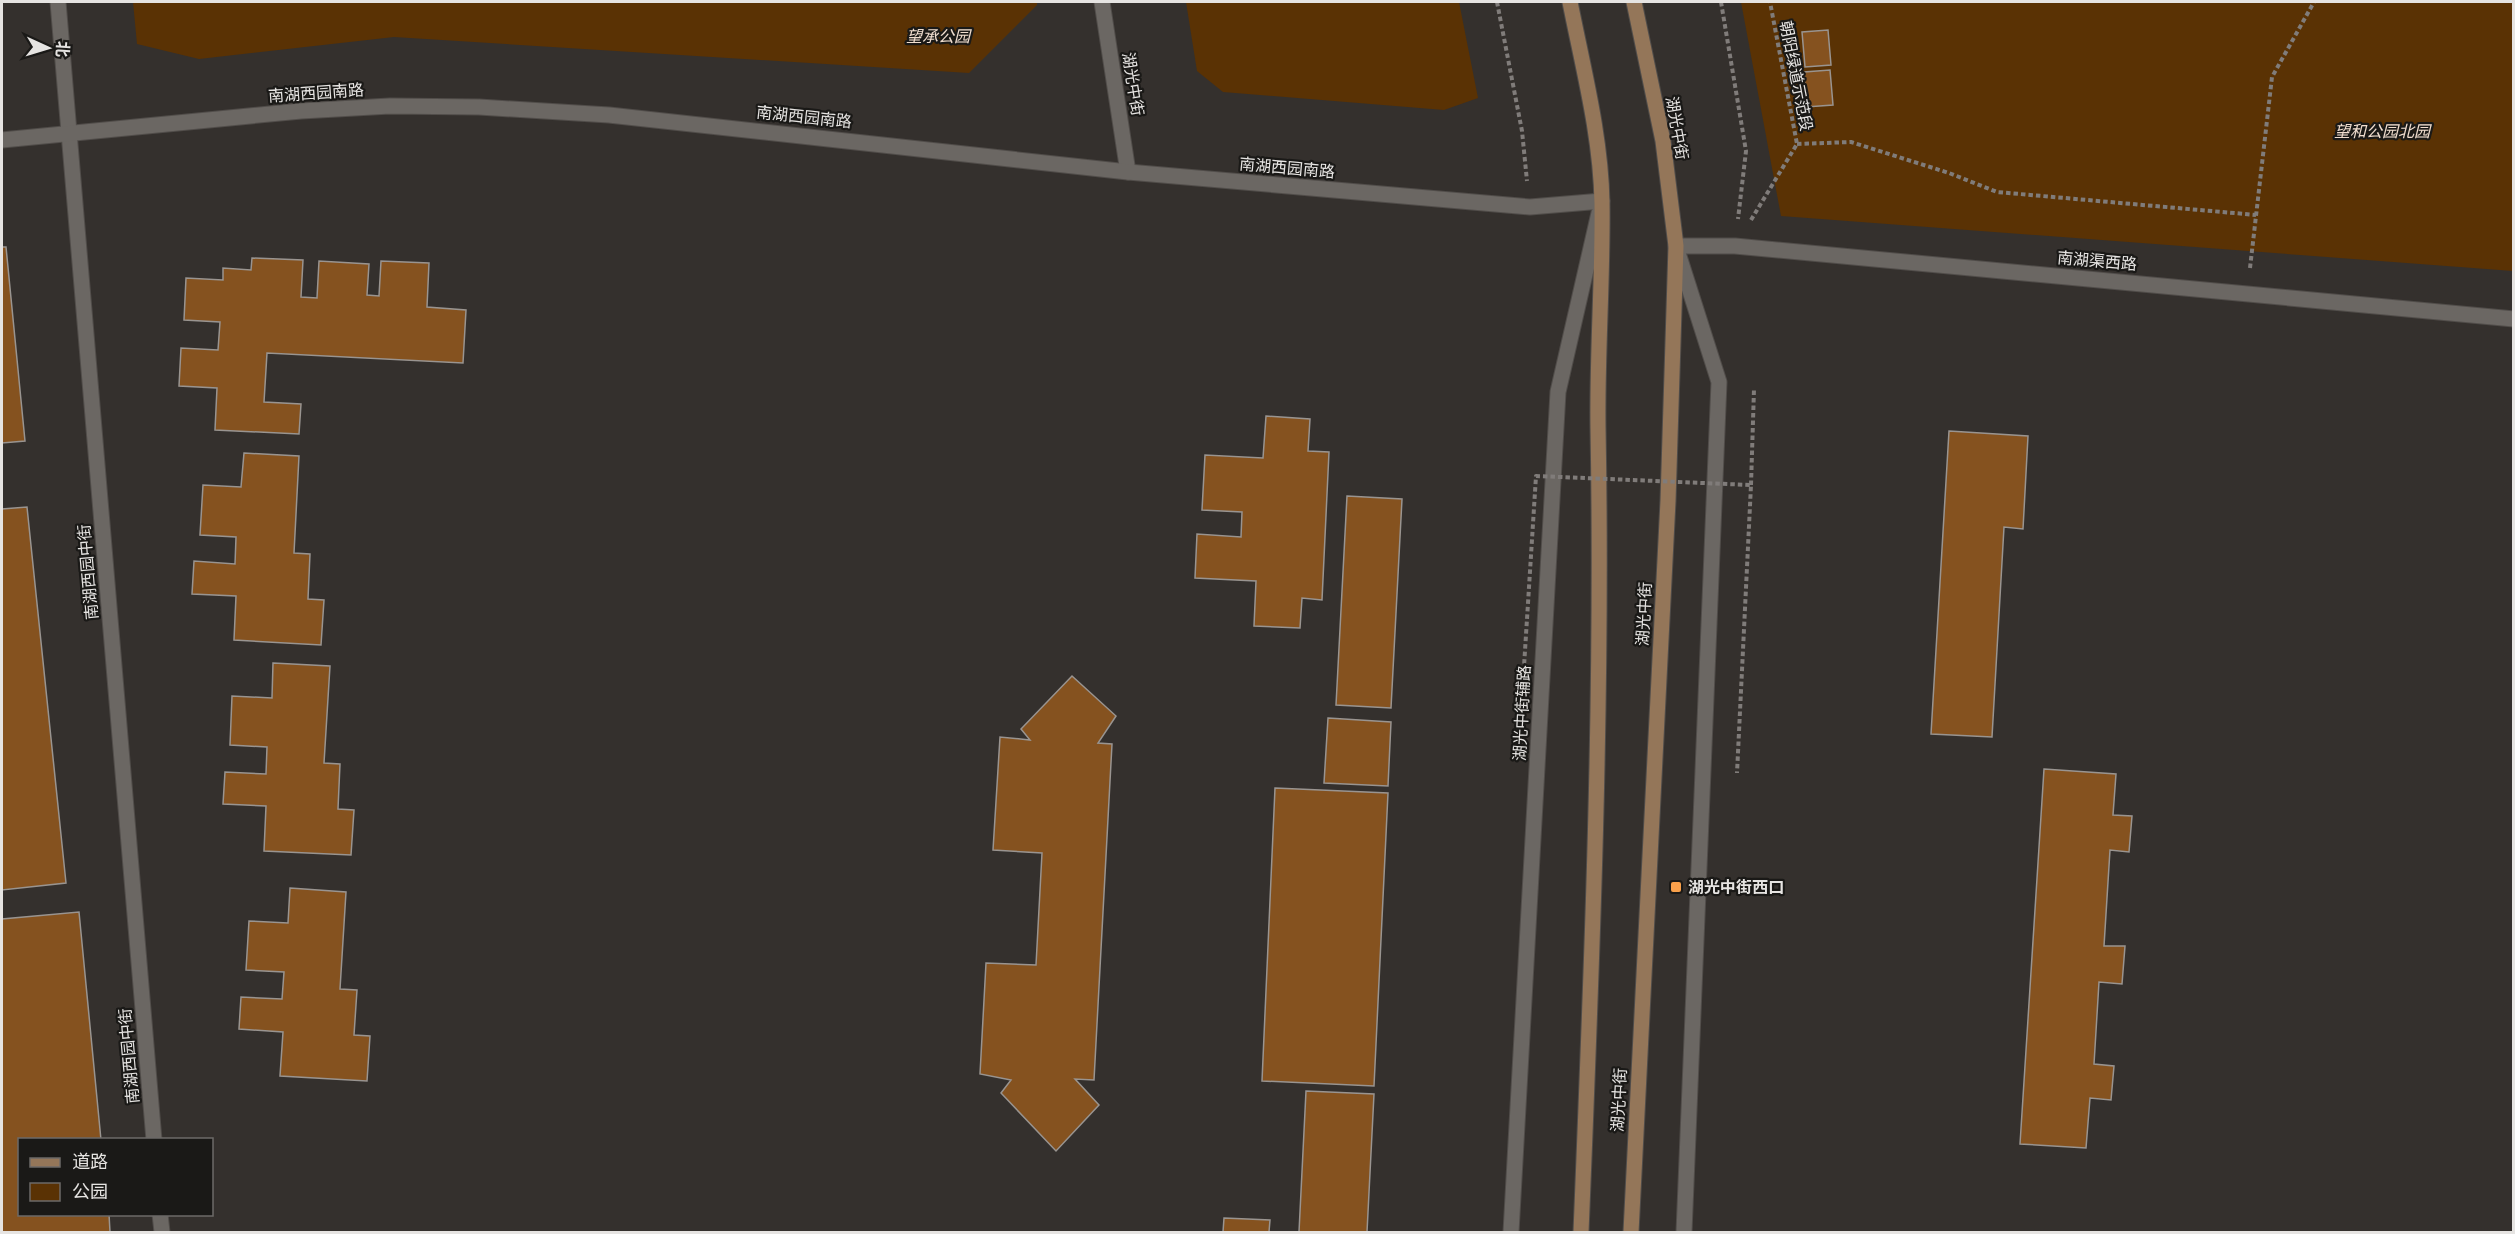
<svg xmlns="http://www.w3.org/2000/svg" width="2515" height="1234" viewBox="0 0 2515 1234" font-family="'Roboto Serif','Noto Sans SC',serif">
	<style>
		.green { fill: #5a3204 }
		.building { fill: #85521f; stroke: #999490; stroke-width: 1.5 }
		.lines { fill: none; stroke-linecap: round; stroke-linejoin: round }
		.minor-casing { stroke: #514d4a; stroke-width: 17 }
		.tertiary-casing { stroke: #514d4a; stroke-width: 17 }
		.secondary-casing { stroke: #514d4a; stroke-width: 17 }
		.path { stroke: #807c7a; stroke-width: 4; stroke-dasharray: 4.5 3; stroke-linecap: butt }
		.minor { stroke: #6b6763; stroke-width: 15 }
		.tertiary { stroke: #6b6763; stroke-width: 15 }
		.secondary { stroke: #947659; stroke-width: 15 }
		.path-bridge { stroke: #807c7a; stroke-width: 4; stroke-dasharray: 4.5 3; stroke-linecap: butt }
		.poi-dot { fill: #f8a04b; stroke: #1a1917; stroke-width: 2 }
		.labels { text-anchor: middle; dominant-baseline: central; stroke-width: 4.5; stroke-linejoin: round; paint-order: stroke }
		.park-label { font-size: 16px; font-style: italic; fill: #f1decf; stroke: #1a1917 }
		.street-label { font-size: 16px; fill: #e6e4e2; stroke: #1a1917 }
		.poi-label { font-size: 16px; font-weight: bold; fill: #e6e4e2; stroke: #1a1917; text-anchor: start }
	</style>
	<rect width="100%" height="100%" fill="#34302d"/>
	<g class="green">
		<polygon points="133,2 1037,2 1037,5 969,73 394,37 199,59 137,44"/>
		<polygon points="1186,2 1459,2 1478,98 1444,110 1223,92 1197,71"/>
		<polygon points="1741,2 2513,2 2513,271 1781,216"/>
	</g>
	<g class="building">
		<polygon points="1828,30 1831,65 1805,67 1802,32"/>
		<polygon points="1830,70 1833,105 1806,107 1804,72"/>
		<polygon points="2,247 6,247 25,441 2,443"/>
		<polygon points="252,258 303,260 301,297 317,298 319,261 369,264 367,295 379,296 381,261 429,263 427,307 466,310 463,363 267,353 264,402 301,404 299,434 215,430 217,388 179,386 181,348 218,350 220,322 184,320 186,278 223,280 223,268 251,270"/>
		<polygon points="1266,416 1310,419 1308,451 1329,452 1322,600 1302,598 1300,628 1254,626 1256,581 1195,578 1197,534 1241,537 1242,512 1202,510 1205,455 1263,458"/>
		<polygon points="1949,431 2028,436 2023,529 2004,527 1992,737 1931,734"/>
		<polygon points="244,453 299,456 294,553 310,554 308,599 324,600 321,645 234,640 236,596 192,594 194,561 235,564 236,537 200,535 203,485 241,487"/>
		<polygon points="1347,496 1402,499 1391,708 1336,705"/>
		<polygon points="27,507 66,883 2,890 2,509"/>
		<polygon points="273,663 330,666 324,763 340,764 338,809 354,810 351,855 264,851 266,806 223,804 225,772 266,774 267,747 230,745 232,696 272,698"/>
		<polygon points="1072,676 1116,716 1098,743 1112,744 1094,1080 1075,1079 1099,1105 1056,1151 1001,1093 1011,1080 980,1074 986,963 1036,965 1042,853 993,850 1000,737 1030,740 1021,729"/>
		<polygon points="1328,718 1391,722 1388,786 1324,783"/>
		<polygon points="2044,769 2116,774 2113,815 2132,816 2129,852 2110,850 2104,946 2125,946 2122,984 2099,982 2094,1064 2114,1066 2111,1100 2090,1098 2086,1148 2020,1144"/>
		<polygon points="1275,788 1388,793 1374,1086 1262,1081"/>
		<polygon points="290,888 346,892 340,989 357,990 354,1035 370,1036 367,1081 280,1076 283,1032 239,1029 241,997 282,999 284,972 246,970 249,921 288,923"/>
		<polygon points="79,912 101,1140 20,1140 20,1214 109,1214 110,1232 2,1232 2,919"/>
		<polygon points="1306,1091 1374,1094 1367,1232 1299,1232"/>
		<polygon points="1224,1218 1270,1220 1269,1232 1223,1232"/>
	</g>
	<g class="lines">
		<defs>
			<g id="minor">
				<polyline points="1677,250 1719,382 1684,1232"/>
				<polyline points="1511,1232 1558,392 1599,213"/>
			</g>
			<g id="tertiary">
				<polyline points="58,2 154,1140"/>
				<polyline points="1102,2 1128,172"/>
				<polyline points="2,140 301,111 390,106 479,107 609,115 1128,172 1530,207 1602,201"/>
				<polyline points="1676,246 1735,246 2514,319"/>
				<polyline points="160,1214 162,1232"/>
			</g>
			<g id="secondary">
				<path d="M1570,2C1583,68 1601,136 1602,203C1603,278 1597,352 1598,427C1603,695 1592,964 1581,1232"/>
				<polyline points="1631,1232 1668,501 1676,246 1663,141 1634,2"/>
			</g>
		</defs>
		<use href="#minor" class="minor-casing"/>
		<use href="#tertiary" class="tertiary-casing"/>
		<use href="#secondary" class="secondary-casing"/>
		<g class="path">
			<polyline points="1497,2 1522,131 1527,181"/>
			<polyline points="1721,2 1746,151 1738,219"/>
			<polyline points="1797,144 1851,142 1949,173 1997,192 2256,215"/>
			<polyline points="1751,220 1797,144 1770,2"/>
			<polyline points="2250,268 2272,77 2314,2"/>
			<polyline points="1751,485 1754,389"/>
		</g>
		<use href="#minor" class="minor"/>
		<use href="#tertiary" class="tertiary"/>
		<use href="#secondary" class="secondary"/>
		<polyline class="path-bridge" points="1519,746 1536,476 1751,485 1737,773"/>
	</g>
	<rect class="poi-dot" x="1670" y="881" width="12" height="12" rx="3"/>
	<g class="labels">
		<g class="park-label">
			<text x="938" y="36">望承公园</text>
			<text x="2382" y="131">望和公园北园</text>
		</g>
		<g class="street-label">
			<text transform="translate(1796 76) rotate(79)">朝阳绿道示范段</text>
			<text transform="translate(1133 84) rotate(81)">湖光中街</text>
			<text transform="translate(316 93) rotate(-4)">南湖西园南路</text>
			<text transform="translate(804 117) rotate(6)">南湖西园南路</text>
			<text transform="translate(1677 128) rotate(80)">湖光中街</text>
			<text transform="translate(1287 168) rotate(5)">南湖西园南路</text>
			<text transform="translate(2097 261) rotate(5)">南湖渠西路</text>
			<text transform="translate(88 572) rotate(-95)">南湖西园中街</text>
			<text transform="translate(1644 614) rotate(-87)">湖光中街</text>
			<text transform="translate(1522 713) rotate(-87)">湖光中街辅路</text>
			<text transform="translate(129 1056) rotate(-95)">南湖西园中街</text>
			<text transform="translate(1619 1100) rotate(-87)">湖光中街</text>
		</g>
		<g class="poi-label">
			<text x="1688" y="887">湖光中街西口</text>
		</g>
	</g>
	<rect width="2515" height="1234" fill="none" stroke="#e6e4e2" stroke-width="6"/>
	<rect x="18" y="1138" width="195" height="78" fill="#1a1917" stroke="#6c6a68" stroke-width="1.5"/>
	<rect x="30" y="1158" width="30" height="9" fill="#947659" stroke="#6c6a68" stroke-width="1.5"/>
	<text x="72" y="1168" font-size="18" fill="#e6e4e2">道路</text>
	<rect x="30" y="1183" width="30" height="18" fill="#5a3204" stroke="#6c6a68" stroke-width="1.5"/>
	<text x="72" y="1198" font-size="18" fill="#e6e4e2">公园</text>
	<g transform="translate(48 48) rotate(94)" stroke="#1a1917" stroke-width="4.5" paint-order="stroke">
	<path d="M0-4.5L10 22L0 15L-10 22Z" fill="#e6e4e2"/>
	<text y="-9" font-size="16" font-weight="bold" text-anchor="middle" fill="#e6e4e2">北</text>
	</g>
</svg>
